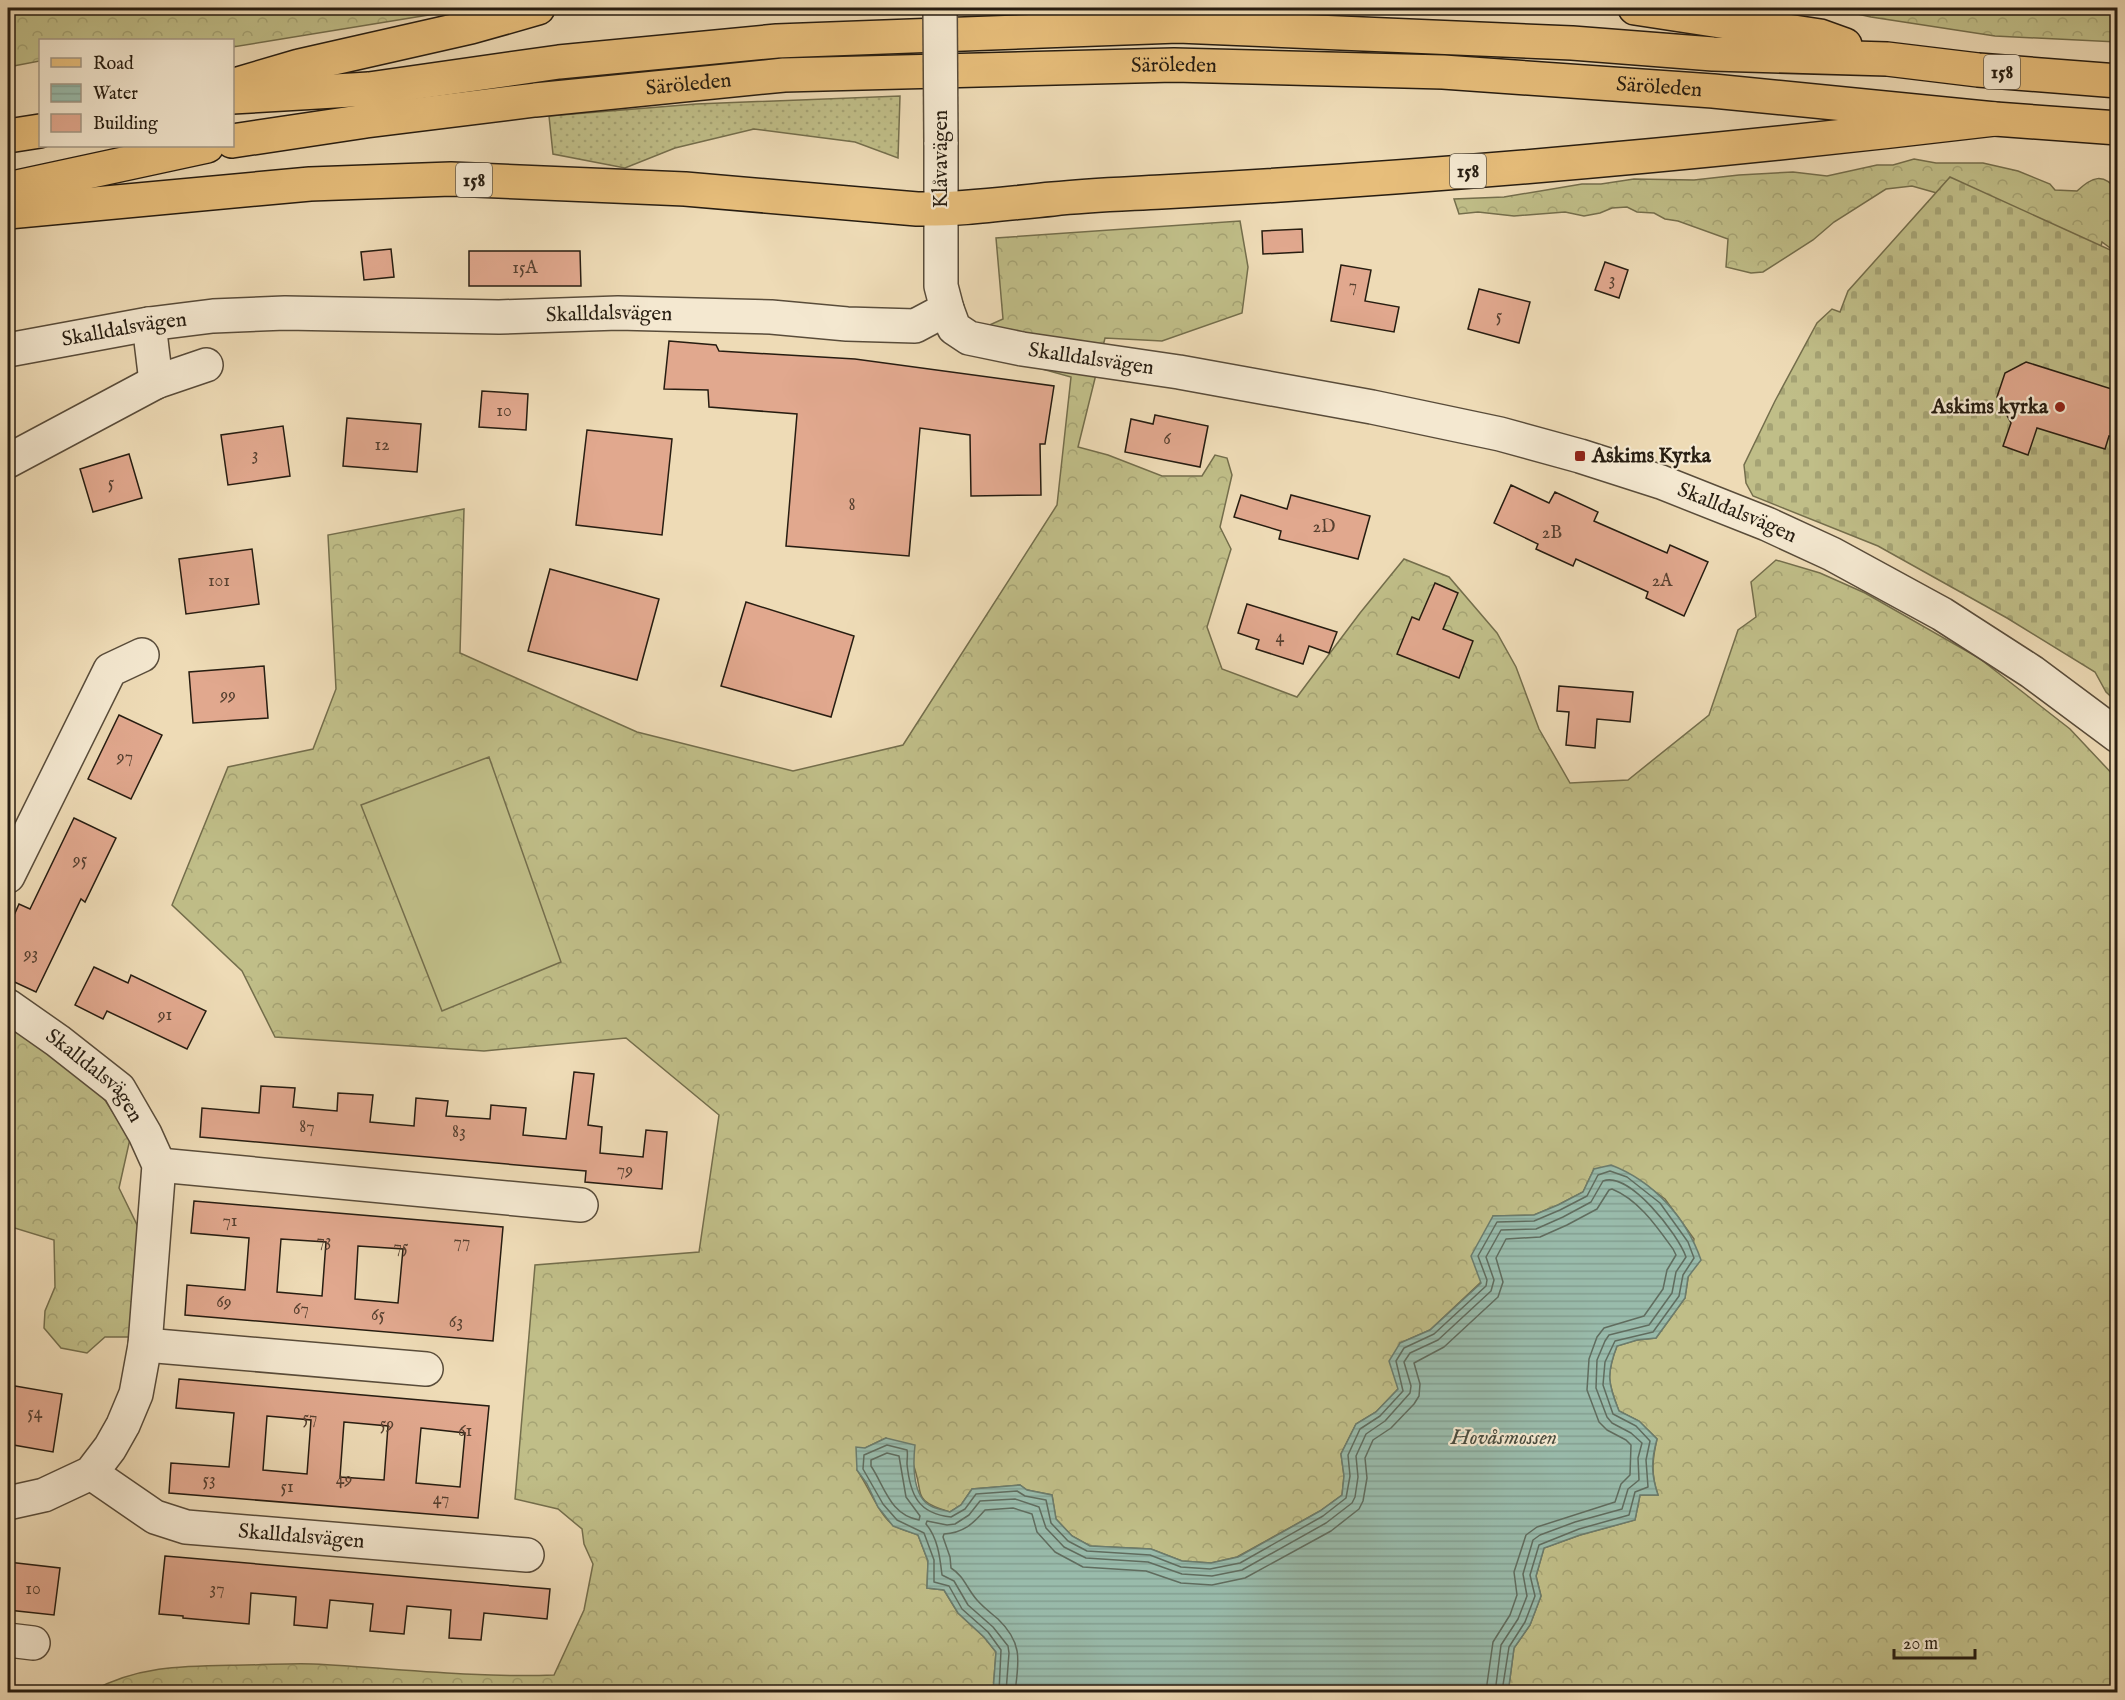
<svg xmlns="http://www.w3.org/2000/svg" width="2125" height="1700" viewBox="0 0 2125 1700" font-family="'IM FELL English',serif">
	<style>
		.grass { fill: url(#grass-dots); stroke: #746e4c; stroke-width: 1.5 }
		.forest { fill: url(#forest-crowns); stroke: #746e4c; stroke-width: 1.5 }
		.cemetery { fill: url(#cemetery-stones); stroke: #746e4c; stroke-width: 1.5 }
		.pitch { fill: #c0be88; stroke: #746e4c; stroke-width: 1.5 }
		.water { fill: url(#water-rules); stroke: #6b7c6d; stroke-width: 1.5 }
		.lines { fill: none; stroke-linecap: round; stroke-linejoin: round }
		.shore { stroke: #606c5e; stroke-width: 1.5 }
		.building { fill: #e1a88e; stroke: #271d11; stroke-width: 1.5; fill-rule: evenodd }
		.minor-casing { stroke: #594c3a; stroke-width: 36 }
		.major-casing { stroke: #271d11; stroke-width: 36 }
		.minor { stroke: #f4e8d0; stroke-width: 33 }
		.major { stroke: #e7be7b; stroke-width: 33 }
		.minor-bridge-casing { stroke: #594c3a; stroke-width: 36; stroke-linecap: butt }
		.minor-bridge { stroke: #f4e8d0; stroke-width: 33 }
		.poi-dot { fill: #8f2418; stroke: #f4e8d0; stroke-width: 2 }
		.labels { text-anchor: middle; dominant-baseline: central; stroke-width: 4.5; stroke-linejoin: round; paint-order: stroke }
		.number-label { font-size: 18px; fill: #564030 }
		.shield { fill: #f4e8d0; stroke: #645a4a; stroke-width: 1.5 }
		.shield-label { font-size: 20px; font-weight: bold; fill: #271d11 }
		.street-label { font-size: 21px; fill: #271d11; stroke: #f4e8d0 }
		.poi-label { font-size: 21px; font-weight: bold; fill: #271d11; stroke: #f4e8d0; text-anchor: end }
		.water-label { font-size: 22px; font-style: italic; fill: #494c3f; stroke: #f4e8d0 }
	</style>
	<defs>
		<pattern id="grass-dots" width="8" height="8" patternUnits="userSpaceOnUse" patternTransform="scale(1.5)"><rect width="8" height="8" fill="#c0be88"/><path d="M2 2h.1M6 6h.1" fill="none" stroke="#a5a374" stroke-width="1.8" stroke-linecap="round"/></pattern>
		<pattern id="forest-crowns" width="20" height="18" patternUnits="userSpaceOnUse" patternTransform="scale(1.5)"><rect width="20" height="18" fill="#c0be88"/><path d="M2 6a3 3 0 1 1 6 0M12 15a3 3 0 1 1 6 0" fill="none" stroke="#a5a374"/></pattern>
		<pattern id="cemetery-stones" width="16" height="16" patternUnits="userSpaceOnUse" patternTransform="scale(1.5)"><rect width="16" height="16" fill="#c0be88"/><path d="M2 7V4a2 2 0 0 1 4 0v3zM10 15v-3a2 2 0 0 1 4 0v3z" fill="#a5a374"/></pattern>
		<pattern id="water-rules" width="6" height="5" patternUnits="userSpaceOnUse" patternTransform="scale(1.5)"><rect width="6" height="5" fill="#99bbab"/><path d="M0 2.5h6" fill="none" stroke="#84a092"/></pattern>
	</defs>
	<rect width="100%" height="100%" fill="#eedbb6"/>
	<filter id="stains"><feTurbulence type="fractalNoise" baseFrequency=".00333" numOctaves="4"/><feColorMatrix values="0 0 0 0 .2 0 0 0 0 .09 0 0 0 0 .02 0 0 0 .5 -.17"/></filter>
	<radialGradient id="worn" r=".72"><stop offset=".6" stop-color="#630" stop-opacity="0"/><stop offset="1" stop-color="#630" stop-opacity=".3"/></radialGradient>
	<polygon class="grass" points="900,96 898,158 855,142 754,129 675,148 625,168 553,154 549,116 696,104"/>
	<g class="forest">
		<polygon points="8,8 459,8 447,12 233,47 232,40 40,40 40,61 8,67"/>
		<polygon points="1830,8 2117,8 2117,42 1995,36 1871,17"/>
		<path d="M1914,159L1936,163H1983L2018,171L2050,184L2055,190L2077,191C2092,177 2103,172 2118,191L2117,253L2102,242L2093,276L1965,201L1912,186L1886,189L1834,222L1813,240L1763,272L1751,273L1726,267L1728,239L1678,221L1665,219L1654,213L1637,212L1627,207L1612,208L1600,213L1584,216L1565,212L1514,216L1478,212L1459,214L1454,199L1504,197L1582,184H1601L1634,179L1694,180L1739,175L1793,172L1827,176L1877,165H1893Z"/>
		<path d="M1240,221L1248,267L1242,313L1162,341L1105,338L1078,447L1108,455L1162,476H1202L1215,455L1227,458L1232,475L1220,527L1231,549L1207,627L1222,669L1297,697L1360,613L1404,559L1449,577L1497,633L1516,667L1539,729L1570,783L1628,780L1709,715L1738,630L1756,617L1751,582L1776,560L1820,573L1865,593L1979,658L2070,729L2117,779V1692H1511L1509,1686L1514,1648L1530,1625L1541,1596L1536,1576L1544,1548L1580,1535L1635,1520L1640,1495H1658C1651,1475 1652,1460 1657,1439L1639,1421L1619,1411C1608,1383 1606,1375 1617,1346L1637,1340L1656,1338L1685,1298L1694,1239L1665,1199L1651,1189L1594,1169L1583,1192L1558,1205L1534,1215L1493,1216L1481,1282L1430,1330L1400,1343L1398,1389L1376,1412L1356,1424L1341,1454L1344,1476L1342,1495L1320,1511L1237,1557L1211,1563L1182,1561L1151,1549L1090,1546L1072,1536L1056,1519L1052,1495L1027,1490L1020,1485L972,1489L961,1505L950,1512C910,1500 925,1495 913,1464C910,1455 894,1445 886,1438L865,1448L857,1470C868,1485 880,1518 895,1526C902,1530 911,1532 918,1535L928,1561L927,1588L944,1590L958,1613L984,1637L996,1652L993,1692H90C140,1664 190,1666 245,1665C268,1665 291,1663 313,1664C393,1668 474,1678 554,1675L584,1610L593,1564L584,1544L582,1529L558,1509L515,1499L535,1265L699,1252L719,1115L626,1038L484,1051L275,1037L242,971L172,905L228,767L313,749L336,689L328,535L464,509L460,653L637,732L793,771L903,745L1057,505L1071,377L949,343L1003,319L996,238Z"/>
		<polygon points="8,1026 82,1077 105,1100 130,1139 119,1188 140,1231 138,1337 105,1337 87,1353 61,1348 44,1328 45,1311 55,1287 54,1240 8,1226"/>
	</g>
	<polygon class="cemetery" points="1950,177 2117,253 2117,702 2106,692 2095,672 2007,618 1878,546 1753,496 1746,483 1744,465 1775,401 1817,323 1832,309 1840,312 1848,291"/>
	<polygon class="pitch" points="489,757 561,962 442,1011 361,805"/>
	<path class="water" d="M1611,1165C1653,1181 1686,1217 1701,1260L1688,1277L1685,1298L1656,1338L1637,1340L1617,1346C1606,1374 1608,1384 1619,1411L1639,1421L1657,1439C1651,1461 1651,1474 1658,1495H1640L1635,1520L1580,1535L1544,1548L1536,1576L1541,1596L1530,1625L1514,1648L1509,1686L1511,1692H993L996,1652L984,1637L958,1613L944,1590L927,1588L928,1561L918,1535L893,1526L878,1507L867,1484L857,1470L856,1447L865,1448L886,1438L915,1445C913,1463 912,1497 931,1506C936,1509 944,1510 950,1512L961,1505L972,1489L1020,1485L1027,1490L1052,1495L1056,1519L1072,1536L1090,1546L1151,1549L1182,1561L1211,1563L1238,1557L1320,1511L1342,1495L1344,1476L1341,1454L1356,1424L1376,1412L1398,1389L1389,1361L1400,1343L1430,1330L1481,1283L1471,1256L1493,1216L1534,1215L1558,1205L1583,1192L1594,1169Z"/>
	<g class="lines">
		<g class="shore">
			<path d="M887,1453L899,1456L906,1497L920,1516L919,1520C890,1515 885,1487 871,1466V1460Z"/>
			<path d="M999,1692L1001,1650L988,1632L962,1609L949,1586L934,1582V1560L924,1533L897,1520L883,1504L863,1469L864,1455L887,1445L907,1450C908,1454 907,1459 907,1464C910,1494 918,1514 951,1517L965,1509L976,1494L1017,1491L1025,1496L1046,1500L1051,1523L1068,1541L1087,1551L1150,1555L1181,1567L1210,1569L1240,1563L1323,1516L1346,1498L1350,1476L1348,1455L1360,1429L1380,1416L1403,1391L1396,1361L1404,1348L1434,1334L1486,1286L1487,1280L1478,1256L1497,1222L1534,1221L1560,1210L1587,1196L1598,1175L1610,1171L1627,1177L1660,1203L1688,1242L1694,1258L1683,1275L1679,1296L1653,1332L1615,1341L1605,1362L1603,1385L1613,1414L1636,1426L1650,1441L1646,1460L1648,1487L1635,1492L1629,1515L1579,1529L1539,1545L1530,1575L1535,1596L1525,1622L1509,1647L1503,1685L1505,1692"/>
			<path d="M1006,1692L1009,1653L1008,1646L993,1627L968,1605L954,1581L942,1575C940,1558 938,1538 926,1524L927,1521L947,1525L955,1524L969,1515L980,1501L1015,1499L1039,1507L1046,1528L1064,1547L1086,1558L1148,1562L1182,1574L1212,1576L1242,1570L1326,1523L1352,1503L1355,1497L1358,1477L1356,1456L1366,1434L1385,1421L1410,1393L1411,1386L1404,1362L1410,1353L1438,1340L1491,1291L1494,1280L1486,1257L1501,1230L1536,1229L1563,1217L1591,1202L1603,1181C1629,1171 1678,1234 1686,1257L1676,1272L1672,1293L1649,1325L1609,1335L1605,1341L1597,1360L1596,1388L1607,1417L1612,1423L1631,1433L1642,1443L1638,1458L1639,1480L1628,1489L1622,1509L1575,1522L1540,1535L1533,1540L1523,1574L1527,1596L1518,1619L1501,1645L1496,1685L1497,1692"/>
			<path d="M1015,1692C1019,1661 1023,1643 998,1619C991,1613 983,1607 977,1600C967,1589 964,1576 951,1568L950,1557L943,1537L944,1534C963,1533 973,1524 985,1510L1013,1508L1032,1514L1037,1532L1055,1552L1083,1567L1146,1571L1181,1583L1212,1585L1245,1578L1331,1531L1359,1509L1363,1501L1367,1478L1365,1458L1373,1440L1391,1428L1414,1404L1419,1396L1420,1384L1414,1363L1444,1347L1498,1297L1503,1282L1496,1258L1506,1239L1540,1237L1567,1225L1597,1209L1609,1190L1612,1189C1639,1200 1657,1227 1673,1249L1676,1255L1667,1270L1663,1289L1644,1316L1604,1328L1597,1337L1589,1359L1587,1390L1599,1422L1607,1430L1626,1440L1631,1445L1630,1475L1621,1484L1615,1502L1537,1527L1526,1535L1514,1572L1517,1595L1510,1615L1493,1642L1487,1684V1692"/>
		</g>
	</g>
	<g class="building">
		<polygon points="1302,229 1303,252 1263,254 1262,231"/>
		<polygon points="391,249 394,277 364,280 361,252"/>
		<polygon points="469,251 580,251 581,286 469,286"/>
		<polygon points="1605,262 1628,270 1619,298 1595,290"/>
		<polygon points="1341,265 1371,270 1365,301 1399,307 1394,332 1331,321"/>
		<polygon points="1479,289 1530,302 1519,343 1468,329"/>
		<polygon points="669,341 716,345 719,351 855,359 1054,386 1045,444 1040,444 1041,495 971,496 970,435 920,428 909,556 786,546 797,414 709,407 708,390 664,389"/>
		<polygon points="2026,362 2118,391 2118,439 2109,436 2105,449 2037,428 2028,455 2003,446 2011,423 1997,397 2005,373"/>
		<polygon points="482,391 528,394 526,430 479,427"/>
		<polygon points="1155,415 1208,426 1200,467 1125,452 1131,419 1153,424"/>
		<polygon points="347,418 421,424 417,472 343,466"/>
		<polygon points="283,426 290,476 228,485 221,435"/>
		<polygon points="587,430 672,439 662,535 576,525"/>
		<polygon points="129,454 142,498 93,512 80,469"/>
		<polygon points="1511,485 1549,503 1555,492 1598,512 1594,521 1667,553 1670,545 1708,562 1684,616 1646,598 1648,592 1576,559 1573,566 1536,549 1538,544 1494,523"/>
		<polygon points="1241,495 1287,509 1291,495 1370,516 1358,559 1279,539 1281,531 1234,517"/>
		<polygon points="252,549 259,604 186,614 179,559"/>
		<polygon points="550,569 659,599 637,680 528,651"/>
		<polygon points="1435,583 1458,593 1443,629 1473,641 1459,678 1397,654 1412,617 1419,620"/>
		<polygon points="746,602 854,636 831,717 721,686"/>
		<polygon points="1247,604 1337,632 1329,653 1309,646 1303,664 1256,649 1259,640 1238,633"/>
		<polygon points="264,666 268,718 193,723 189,672"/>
		<polygon points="1559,686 1633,692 1630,722 1597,719 1595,748 1566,745 1569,712 1557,711"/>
		<polygon points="119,715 162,735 131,799 88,779"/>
		<polygon points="74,818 116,838 85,902 81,899 36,992 8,979 8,929 19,904 30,909"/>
		<polygon points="94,967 128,983 131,975 206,1011 187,1049 107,1011 103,1019 75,1005"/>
		<polygon points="574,1072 594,1074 588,1125 602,1127 600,1153 643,1157 646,1130 667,1132 662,1189 585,1182 586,1171 200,1137 202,1108 259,1113 261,1086 295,1088 293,1107 337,1111 338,1093 373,1095 370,1122 414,1126 416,1098 448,1101 446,1116 490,1119 491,1105 526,1108 523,1135 566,1139"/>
		<path d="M194,1201L503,1227L493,1341L185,1315L187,1285L245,1290L249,1238L191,1233ZM281,1239L326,1242L322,1296L277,1292ZM358,1246L403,1249L398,1303L355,1299Z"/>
		<path d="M179,1379L489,1406L478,1518L169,1493L171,1463L229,1467L234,1413L176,1408ZM267,1416L311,1420L307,1474L263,1470ZM344,1422L388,1426L384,1480L340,1477ZM421,1428L465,1433L460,1487L416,1483Z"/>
		<polygon points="15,1386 62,1394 53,1452 8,1444 8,1432"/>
		<polygon points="165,1556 550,1589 547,1619 484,1613 481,1640 449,1638 451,1610 407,1606 404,1634 370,1631 373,1604 330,1600 327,1628 294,1625 296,1597 251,1593 249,1624 183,1618 183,1616 159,1614"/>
		<polygon points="8,1562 60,1568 54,1615 8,1610"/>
	</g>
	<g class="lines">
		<defs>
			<g id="minor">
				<path id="s1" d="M941,142V286L947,309L954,328L969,338L1022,349L1179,372L1372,407L1500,434L1580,456L1661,482L1767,524L1832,554L1942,614L2032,672L2118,736"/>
				<polyline points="149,324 156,382"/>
				<path id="s2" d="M8,350L149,324L213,316L285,313L499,317L618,313L771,317L847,324L915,326L947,309"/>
				<polyline points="8,461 156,382 206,365"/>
				<polyline points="8,876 110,670 142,655"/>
				<path id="s3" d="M8,1006L58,1041L119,1089L145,1134L159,1165L145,1345L136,1394L123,1425L110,1448L91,1473L44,1495L8,1503"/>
				<polyline points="159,1165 581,1205"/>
				<polyline points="145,1345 426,1369"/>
				<path id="s4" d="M91,1473L155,1517L186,1527L527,1555"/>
				<polyline points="8,1640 33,1643"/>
			</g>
			<g id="major">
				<polyline points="1635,8 1820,36 1845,45"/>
				<polyline points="238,84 299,66 471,27 538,8"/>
				<polyline points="232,97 369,89 559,62 777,41 1178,26 1572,43 1713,54 1887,59 1978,70 2118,81"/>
				<polyline points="8,136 40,131"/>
				<path id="s5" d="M232,141L366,121L535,100L784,75L1174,65L1443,72L1713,91L1995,119L2118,128"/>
				<polyline points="8,189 207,146"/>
				<path d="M8,212L310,184L451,179L685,189L917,209C962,210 1008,203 1053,199C1089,195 1125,194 1161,192C1440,177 1718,152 1995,119"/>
			</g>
		</defs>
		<use href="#minor" class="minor-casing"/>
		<use href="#major" class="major-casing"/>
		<use href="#minor" class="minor"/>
		<use href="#major" class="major"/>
		<defs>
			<polyline id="minor-bridge" points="940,8 941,142"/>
		</defs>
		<use href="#minor-bridge" class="minor-bridge-casing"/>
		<use href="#minor-bridge" class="minor-bridge"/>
	</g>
	<g class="poi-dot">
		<circle cx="2060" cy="407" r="6"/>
		<rect x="1574" y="450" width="12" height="12" rx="3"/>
	</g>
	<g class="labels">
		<g class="number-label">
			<text x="525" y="268">15A</text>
			<text x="1612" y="280">3</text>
			<text x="1353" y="286">7</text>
			<text x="1499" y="316">5</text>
			<text x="504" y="411">10</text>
			<text x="1167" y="439">6</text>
			<text x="382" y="445">12</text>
			<text x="255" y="455">3</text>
			<text x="111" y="483">5</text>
			<text x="852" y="505">8</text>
			<text x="1324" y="527">2D</text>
			<text x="1552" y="533">2B</text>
			<text x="219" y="581">101</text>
			<text x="1662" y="581">2A</text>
			<text x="1280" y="637">4</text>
			<text x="228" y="695">99</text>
			<text x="125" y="757">97</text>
			<text x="80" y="860">95</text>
			<text x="31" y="954">93</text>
			<text x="165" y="1015">91</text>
			<text x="307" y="1127">87</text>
			<text x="459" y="1132">83</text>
			<text x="625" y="1170">79</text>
			<text x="230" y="1221">71</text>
			<text x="324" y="1241">73</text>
			<text x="462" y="1242">77</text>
			<text x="401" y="1247">75</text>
			<text x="224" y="1302">69</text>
			<text x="301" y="1309">67</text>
			<text x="378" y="1315">65</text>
			<text x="456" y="1322">63</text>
			<text x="35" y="1413">54</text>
			<text x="310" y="1418">57</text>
			<text x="387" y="1424">59</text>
			<text x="465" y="1431">61</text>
			<text x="344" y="1479">49</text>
			<text x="209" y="1480">53</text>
			<text x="287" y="1487">51</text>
			<text x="441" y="1499">47</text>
			<text x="33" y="1589">10</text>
			<text x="217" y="1589">37</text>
		</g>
		<g class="shield">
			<rect x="1984" y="55" width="36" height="34" rx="4.5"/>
			<rect x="1450" y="154" width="36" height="34" rx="4.5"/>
			<rect x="456" y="163" width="36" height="34" rx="4.5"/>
		</g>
		<g class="shield-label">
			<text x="2002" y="72">158</text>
			<text x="1468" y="171">158</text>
			<text x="474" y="180">158</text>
		</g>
		<g class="street-label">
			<text stroke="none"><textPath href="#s5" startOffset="946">Säröleden</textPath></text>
			<text stroke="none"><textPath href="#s5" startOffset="460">Säröleden</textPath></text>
			<text stroke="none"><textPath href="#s5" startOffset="1432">Säröleden</textPath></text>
			<text transform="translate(941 159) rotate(-90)">Klåvavägen</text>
			<text stroke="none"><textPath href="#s2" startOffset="604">Skalldalsvägen</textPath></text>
			<text stroke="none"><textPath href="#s2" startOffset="118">Skalldalsvägen</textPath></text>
			<text stroke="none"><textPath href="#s1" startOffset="330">Skalldalsvägen</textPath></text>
			<text stroke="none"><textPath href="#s1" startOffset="996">Skalldalsvägen</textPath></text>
			<text stroke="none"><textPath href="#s3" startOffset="112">Skalldalsvägen</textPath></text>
			<text stroke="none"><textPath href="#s4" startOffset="226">Skalldalsvägen</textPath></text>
		</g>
		<g class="poi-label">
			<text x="2048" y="407">Askims kyrka</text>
			<text x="1592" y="456" text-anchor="start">Askims Kyrka</text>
		</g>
		<g class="water-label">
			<text x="1504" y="1438">Hovåsmossen</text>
		</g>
	</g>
	<rect width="2125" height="1700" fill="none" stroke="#eedbb6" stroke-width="30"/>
	<rect x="9" y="9" width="2107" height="1682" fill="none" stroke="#271d11" stroke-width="3"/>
	<rect x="15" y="15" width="2095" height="1670" fill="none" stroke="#271d11" stroke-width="1.5"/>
	<rect x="39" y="39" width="195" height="108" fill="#f4e8d0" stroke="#a29784" stroke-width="1.5"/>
	<rect x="51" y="58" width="30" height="9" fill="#e7be7b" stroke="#a29784" stroke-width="1.5"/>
	<text x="93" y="69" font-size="18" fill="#271d11">Road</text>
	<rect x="51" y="84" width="30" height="18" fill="url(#water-rules)" stroke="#a29784" stroke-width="1.5"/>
	<text x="93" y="99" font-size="18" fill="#271d11">Water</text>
	<rect x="51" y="114" width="30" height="18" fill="#e1a88e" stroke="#a29784" stroke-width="1.5"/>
	<text x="93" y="129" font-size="18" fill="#271d11">Building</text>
	<path d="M1894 1649v9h81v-9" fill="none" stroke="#271d11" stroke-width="3"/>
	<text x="1903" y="1649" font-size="18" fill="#271d11" stroke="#f4e8d0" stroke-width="4.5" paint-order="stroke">20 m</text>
	<rect width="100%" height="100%" filter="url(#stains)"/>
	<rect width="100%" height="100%" fill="url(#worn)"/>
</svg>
